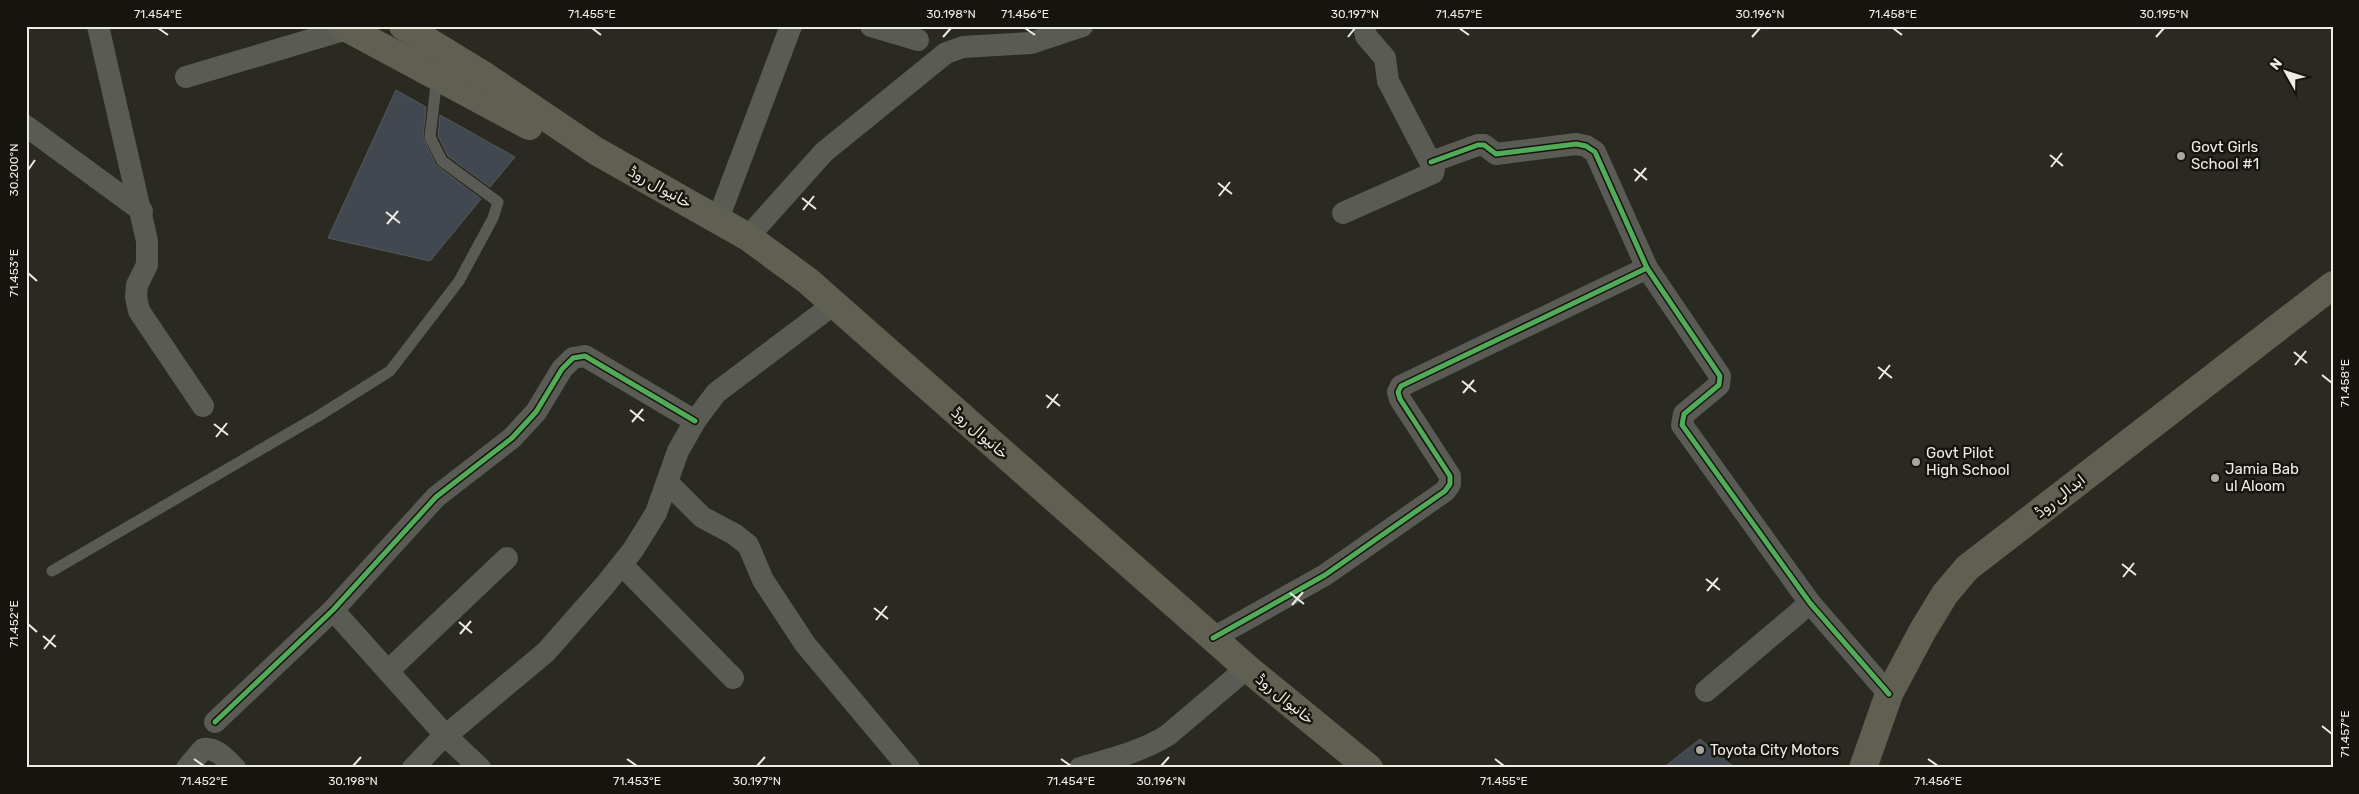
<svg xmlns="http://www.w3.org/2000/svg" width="2359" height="794" viewBox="0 0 2359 794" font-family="Rubik,Cairo,sans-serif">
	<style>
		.building { fill: #41484f; stroke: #565857 }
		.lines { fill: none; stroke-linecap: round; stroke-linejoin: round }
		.lane { stroke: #5b5b56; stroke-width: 11 }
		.street { stroke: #5b5b56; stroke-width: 22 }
		.primary { stroke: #606052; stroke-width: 28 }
		.cycleway-casing { stroke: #15150e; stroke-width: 8 }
		.cycleway { stroke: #51ab58; stroke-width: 5 }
		.ticks { fill: none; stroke: #ecece3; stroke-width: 2 }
		.poi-dot { fill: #a8a89f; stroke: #15150e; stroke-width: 2 }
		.labels { text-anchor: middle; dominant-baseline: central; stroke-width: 5; stroke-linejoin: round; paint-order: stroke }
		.poi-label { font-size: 15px; fill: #ecece3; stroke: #15150e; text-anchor: start }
		.street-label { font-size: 15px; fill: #ecece3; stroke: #15150e }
		.neatline { fill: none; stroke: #ecece3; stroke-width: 2 }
		.ticks-label { font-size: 12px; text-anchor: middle; fill: #ecece3 }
	</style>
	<rect width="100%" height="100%" fill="#2a2a22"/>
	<g class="building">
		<polygon points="396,90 426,107 423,137 436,165 481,199 430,261 328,238"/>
		<polygon points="440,115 515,157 490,187 448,156 438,136"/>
		<polygon points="1700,739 1735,768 1663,768"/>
	</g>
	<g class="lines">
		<polyline class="lane" points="52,571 320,415 390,371 459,281 493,218 498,202 442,161 430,137 437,77"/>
		<g class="street">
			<polyline points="98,26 147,241 147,265 137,285 136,297 139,311 203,406"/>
			<polyline points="871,26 918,40"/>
			<polyline points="186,77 347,29"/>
			<polyline points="26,126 142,211"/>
			<polyline points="1431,162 1478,145 1484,145 1496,154 1576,144 1586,146 1595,152 1647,268 1720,376 1719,385 1684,414 1682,425 1810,603 1889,694"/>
			<polyline points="1343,213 1433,173 1434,169 1388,81 1385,58 1366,36 1364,26"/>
			<polyline points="718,219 791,26"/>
			<polyline points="748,237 824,152 946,53 963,47 1031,43 1082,26"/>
			<polyline points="668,483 702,517 734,534 748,545 763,580 805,644 909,768"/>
			<polyline points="622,565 733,678"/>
			<polyline points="333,610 446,736 480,768"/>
			<polyline points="1213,638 1325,575 1445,491 1450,484 1450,476 1400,399 1398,392 1401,386 1647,268"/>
			<polyline points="388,671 507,558"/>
			<polyline points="1706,691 1810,603"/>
			<polyline points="215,722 333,610 436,497 512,438 536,412 562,369 573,358 585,356 695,421"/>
			<path d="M187,768L203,749C216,747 226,759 235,768"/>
			<polyline points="413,768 437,743 546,652 605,585 633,550 656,513 678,451 695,421 716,393 834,304"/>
			<path d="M1080,768C1110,759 1141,752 1168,735L1247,668"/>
		</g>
		<g class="primary">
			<polyline points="343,26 529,126"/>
			<polyline points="403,26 485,76 596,151 748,237 808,281 1247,668 1369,768"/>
			<polyline points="1863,768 1889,694 1923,630 1945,594 1967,568 2333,285"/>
		</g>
		<defs>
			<g id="cycleway">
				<polyline points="1431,162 1478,145 1484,145 1496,154 1576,144 1586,146 1595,152 1647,268 1720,376 1719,385 1684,414 1682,425 1810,603 1889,694"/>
				<polyline points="1213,638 1325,575 1445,491 1450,484 1450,476 1400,399 1398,392 1401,386 1647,268"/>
				<polyline points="215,722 333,610 436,497 512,438 536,412 562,369 573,358 585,356 695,421"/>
			</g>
		</defs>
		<use href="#cycleway" class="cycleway-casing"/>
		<use href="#cycleway" class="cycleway"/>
	</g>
	<path class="ticks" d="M158,28L168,35M592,28L601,35M1025,28L1035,35M1459,28L1469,35M1893,28L1902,35M943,37L951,28M1348,37L1355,28M1752,37L1760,28M2156,37L2164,28M2050,155L2063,166M2051,167L2062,153M1634,169L1647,180M28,170L35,160M1635,181L1646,168M1218,183L1232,194M1219,196L1230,182M802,198L816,209M803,210L814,196M386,212L400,223M387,224L398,211M28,273L37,281M2294,352L2307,363M2295,365L2306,351M1878,367L1892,378M2322,375L2332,383M1879,379L1890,365M1462,381L1476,392M1463,393L1474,380M1046,395L1060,406M1047,408L1058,394M630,410L644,421M632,422L643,409M214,424L228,435M216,437L227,423M2122,564L2136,575M2123,577L2134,563M1706,579L1720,590M1707,591L1718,578M1290,593L1304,604M1292,605L1303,592M874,608L888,619M876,620L887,606M459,622L472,633M28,624L37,632M460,634L471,621M43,636L56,647M44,649L55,635M2322,726L2332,734M194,759L204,766M627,759L637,766M1061,759L1071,766M1495,759L1504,766M1928,759L1938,766M353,766L361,757M757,766L765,757M1161,766L1169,757"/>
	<g class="poi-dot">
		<circle cx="2181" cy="156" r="5"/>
		<circle cx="1916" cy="462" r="5"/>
		<circle cx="2215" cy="478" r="5"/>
		<circle cx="1700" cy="750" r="5"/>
	</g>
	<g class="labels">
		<g class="poi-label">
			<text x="2191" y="147">Govt Girls<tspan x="2191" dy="17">School #1</tspan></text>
			<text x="1926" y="453">Govt Pilot<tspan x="1926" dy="17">High School</tspan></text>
			<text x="2225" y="469">Jamia Bab<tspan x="2225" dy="17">ul Aloom</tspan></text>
			<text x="1710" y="750">Toyota City Motors</text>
		</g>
		<g class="street-label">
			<text transform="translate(660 187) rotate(29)">خانیوال روڈ</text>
			<text transform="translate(980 433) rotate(41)">خانیوال روڈ</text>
			<text transform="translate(2060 496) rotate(-38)">ابدالی روڈ</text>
			<text transform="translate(1285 699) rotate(39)">خانیوال روڈ</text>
		</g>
	</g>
	<rect width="2359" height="794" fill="none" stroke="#15150e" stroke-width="55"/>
	<g transform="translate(2286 72) rotate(309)" stroke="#15150e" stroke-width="4" paint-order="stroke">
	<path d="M0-4L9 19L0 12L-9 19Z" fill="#ecece3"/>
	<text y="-8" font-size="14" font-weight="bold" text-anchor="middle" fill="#ecece3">N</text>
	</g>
	<rect x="28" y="28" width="2304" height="738" class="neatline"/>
	<g class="ticks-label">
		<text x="158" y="18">71.454°E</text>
		<text x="592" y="18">71.455°E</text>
		<text x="951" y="18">30.198°N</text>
		<text x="1025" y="18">71.456°E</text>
		<text x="1355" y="18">30.197°N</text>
		<text x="1459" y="18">71.457°E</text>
		<text x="1760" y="18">30.196°N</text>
		<text x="1893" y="18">71.458°E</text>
		<text x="2164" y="18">30.195°N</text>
		<text transform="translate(14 170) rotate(-90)" y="4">30.200°N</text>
		<text transform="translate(14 273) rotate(-90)" y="4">71.453°E</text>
		<text transform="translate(2345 383) rotate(-90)" y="4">71.458°E</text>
		<text transform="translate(14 624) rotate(-90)" y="4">71.452°E</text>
		<text transform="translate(2345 734) rotate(-90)" y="4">71.457°E</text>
		<text x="204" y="785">71.452°E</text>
		<text x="353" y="785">30.198°N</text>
		<text x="637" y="785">71.453°E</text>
		<text x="757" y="785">30.197°N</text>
		<text x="1071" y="785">71.454°E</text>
		<text x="1161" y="785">30.196°N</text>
		<text x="1504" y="785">71.455°E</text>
		<text x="1938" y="785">71.456°E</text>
	</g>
</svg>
